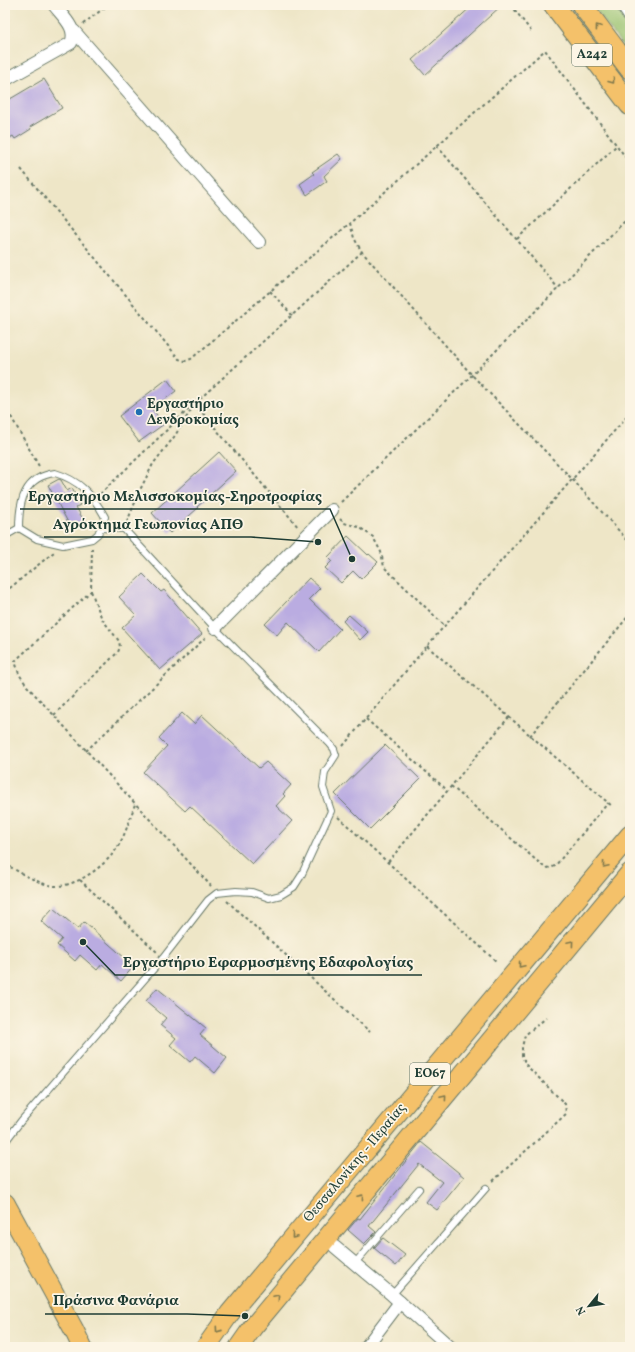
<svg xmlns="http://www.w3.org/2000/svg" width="635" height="1352" viewBox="0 0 635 1352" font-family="Vollkorn,serif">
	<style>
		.green { fill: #9ac36f; stroke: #5c8052 }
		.building { fill: #baace1 }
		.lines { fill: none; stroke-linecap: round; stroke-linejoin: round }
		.service-casing { stroke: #677867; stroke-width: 8 }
		.minor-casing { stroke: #677867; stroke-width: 14 }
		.tertiary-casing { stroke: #677867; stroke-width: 17 }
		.primary-casing { stroke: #677867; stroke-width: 21 }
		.trunk-casing { stroke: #677867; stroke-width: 22 }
		.path { stroke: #677867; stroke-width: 2; stroke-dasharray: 3 3; stroke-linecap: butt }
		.service { stroke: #fff; stroke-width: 6 }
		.minor { stroke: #fff; stroke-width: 12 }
		.tertiary { stroke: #fff; stroke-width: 15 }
		.primary { stroke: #f4c16a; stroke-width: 19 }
		.trunk { stroke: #f4c16a; stroke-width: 20 }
		.oneway { stroke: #7f784c }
		.poi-dot { fill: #1f6fb2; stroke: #fcf5e5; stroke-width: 1.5 }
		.labels { text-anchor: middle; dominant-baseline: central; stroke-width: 3.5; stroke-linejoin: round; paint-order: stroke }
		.shield { fill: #fcf5e5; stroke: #617469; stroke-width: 1 }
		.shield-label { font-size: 13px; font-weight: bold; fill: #1f3d34 }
		.poi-label { font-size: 14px; font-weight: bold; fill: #1f3d34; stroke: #fcf5e5; text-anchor: start }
		.street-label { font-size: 14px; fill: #1f3d34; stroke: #fcf5e5 }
		.leader { fill: none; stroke: #1f3d34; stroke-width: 1.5 }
		.callout-dot { fill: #1f3d34; stroke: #fcf5e5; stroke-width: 1.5 }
		.callout-label { font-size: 15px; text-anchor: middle; font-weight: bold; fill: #1f3d34; stroke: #fcf5e5; stroke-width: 3.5; stroke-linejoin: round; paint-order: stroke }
	</style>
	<rect width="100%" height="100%" fill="#fcf5e5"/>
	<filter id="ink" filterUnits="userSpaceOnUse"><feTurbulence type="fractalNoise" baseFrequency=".025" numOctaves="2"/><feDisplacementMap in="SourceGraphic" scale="8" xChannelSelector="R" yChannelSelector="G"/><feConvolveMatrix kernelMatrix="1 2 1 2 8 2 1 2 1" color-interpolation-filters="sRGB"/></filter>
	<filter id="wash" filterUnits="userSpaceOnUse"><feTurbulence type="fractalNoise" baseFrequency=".012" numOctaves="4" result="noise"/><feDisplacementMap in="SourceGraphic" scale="16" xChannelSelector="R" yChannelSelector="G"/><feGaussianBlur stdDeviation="0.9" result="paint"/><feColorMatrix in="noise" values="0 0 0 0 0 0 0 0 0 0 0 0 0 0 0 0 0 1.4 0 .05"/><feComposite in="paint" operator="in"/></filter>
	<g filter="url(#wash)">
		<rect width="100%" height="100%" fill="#eee6c7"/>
		<polygon class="green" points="592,5 615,5 630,26 630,56"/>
		<g id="blocks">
			<g class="building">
				<polygon points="473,5 502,5 425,75 412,60"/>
				<polygon points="44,79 62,108 30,127 31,129 15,139 13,136 5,141 5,102"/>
				<polygon points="338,154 342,159 324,176 327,181 307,195 300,184 314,174 312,172"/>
				<polygon points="167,379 176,391 152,409 164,424 139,442 119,416"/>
				<polygon points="219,452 236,471 197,507 198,508 170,533 152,513"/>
				<polygon points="59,479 61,480 67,491 72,488 80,505 76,507 84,521 71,528 48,485"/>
				<polygon points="348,536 368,555 369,554 378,562 361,579 353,571 341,583 325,568 332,561 328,557"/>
				<polygon points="143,574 161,592 164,590 202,634 160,670 122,628 136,615 119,597"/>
				<polygon points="309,578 320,588 309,599 340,629 319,652 288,622 277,635 265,624"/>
				<polygon points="349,615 368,632 360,640 343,621"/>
				<polygon points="182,713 194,724 202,715 259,768 266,762 291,785 283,794 285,796 276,806 292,821 252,864 190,806 185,811 143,772 167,746 159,738"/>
				<polygon points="385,745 420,779 370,829 335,794"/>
				<polygon points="53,908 78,929 84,922 134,966 121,981 102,964 97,970 80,955 75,961 57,945 62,939 41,921"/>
				<polygon points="157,988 206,1028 200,1035 227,1058 215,1073 195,1056 190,1062 170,1045 176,1038 160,1025 166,1018 146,1001"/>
				<polygon points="421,1142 464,1177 437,1210 426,1202 442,1182 419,1164 369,1226 376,1232 364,1244 348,1230 358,1218 360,1219"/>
				<polygon points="383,1238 405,1255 396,1266 374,1248"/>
			</g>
		</g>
	</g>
	<g filter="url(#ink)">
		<use href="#blocks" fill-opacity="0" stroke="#677867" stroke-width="1"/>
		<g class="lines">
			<defs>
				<g id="service">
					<path d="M55,473C79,480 93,495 105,517L98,534L92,539L63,545L37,539L19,528C19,501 24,477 55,473Z"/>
					<polyline points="5,536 19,528"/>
					<polyline points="5,1142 21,1121 163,958 208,900 217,893 236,891 252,892 269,898 281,895 294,887 301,876 331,811 323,787 325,772 336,755 334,749 330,744 215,628 124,529 101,528"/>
					<polyline points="355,1263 419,1189"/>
					<polyline points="392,1295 486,1188"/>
				</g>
				<g id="minor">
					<polyline points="74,31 259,242"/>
					<path d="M5,80L71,43C78,28 62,16 54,5"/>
					<polyline points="215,628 332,510"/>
					<polyline points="335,1247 392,1295 450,1347"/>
					<polyline points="366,1347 400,1302"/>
				</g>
				<polyline id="tertiary" points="624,5 630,14"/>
				<g id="primary">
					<polyline points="5,1203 74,1330 82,1347"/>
					<polyline points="206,1347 230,1313 630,835"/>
					<polyline points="239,1347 253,1327 630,873"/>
				</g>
				<g id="trunk">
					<polyline points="554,5 630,105"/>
					<polyline points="582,5 630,69"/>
				</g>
			</defs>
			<use href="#service" class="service-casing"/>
			<use href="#minor" class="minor-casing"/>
			<use href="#tertiary" class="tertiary-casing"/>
			<use href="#primary" class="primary-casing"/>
			<use href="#trunk" class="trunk-casing"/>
			<g class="path">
				<polyline points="511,5 531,31"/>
				<polyline points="83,24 108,5"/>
				<polyline points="437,146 558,288"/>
				<polyline points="630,163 545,50 350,223 354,238 362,252 472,375 572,479 630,543"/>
				<polyline points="21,169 179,359 185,361 191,359 350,223"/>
				<polyline points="517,239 617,145"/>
				<polyline points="270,291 292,315"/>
				<polyline points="195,404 299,528"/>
				<polyline points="5,406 40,468"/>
				<polyline points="100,494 194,404 362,252"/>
				<polyline points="341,502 472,375 630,216"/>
				<polyline points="340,519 344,523 359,527 373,537 381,552 384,567 445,626"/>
				<polyline points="127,522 141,488 153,464 174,437 193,407"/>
				<polyline points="92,548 91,591 15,661 19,674 27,686 211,886"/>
				<polyline points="5,592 54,552"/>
				<polyline points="427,646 613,807"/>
				<polyline points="54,715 118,652 120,647 119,641 102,619 91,591"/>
				<polyline points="366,719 447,790"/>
				<polyline points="530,736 630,614"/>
				<polyline points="343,746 427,646 630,413"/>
				<polyline points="86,751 207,636"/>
				<polyline points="451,786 544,867 550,868 555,866 608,803"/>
				<polyline points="338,817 496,961"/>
				<polyline points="388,862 509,717"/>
				<path d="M5,864C19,872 43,887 58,886C78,885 103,867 115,851C124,839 130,819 135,804"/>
				<polyline points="80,880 157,952"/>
				<polyline points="227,901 370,1032"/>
				<polyline points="493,1181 566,1114 565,1104 526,1065 522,1056 522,1047 525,1035 546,1018"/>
			</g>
			<use href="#service" class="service"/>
			<use href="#minor" class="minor"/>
			<use href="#tertiary" class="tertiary"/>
			<use href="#primary" class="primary"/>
			<use href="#trunk" class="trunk"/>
		</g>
		<defs><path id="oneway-chevron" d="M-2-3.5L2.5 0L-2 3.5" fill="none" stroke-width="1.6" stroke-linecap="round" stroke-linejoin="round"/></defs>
		<g class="oneway">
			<use href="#oneway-chevron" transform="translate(598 27) rotate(-127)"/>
			<use href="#oneway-chevron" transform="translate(612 81) rotate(53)"/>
			<use href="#oneway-chevron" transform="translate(605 865) rotate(130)"/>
			<use href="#oneway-chevron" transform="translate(571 943) rotate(-50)"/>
			<use href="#oneway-chevron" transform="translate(521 965) rotate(130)"/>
			<use href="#oneway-chevron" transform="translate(444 1097) rotate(-50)"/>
			<use href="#oneway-chevron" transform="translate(361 1197) rotate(-50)"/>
			<use href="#oneway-chevron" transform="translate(294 1236) rotate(130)"/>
			<use href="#oneway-chevron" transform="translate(277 1297) rotate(-50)"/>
			<use href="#oneway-chevron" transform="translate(218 1330) rotate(125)"/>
		</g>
	</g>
	<circle class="poi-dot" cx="139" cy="412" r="4"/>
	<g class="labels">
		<g class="shield">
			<rect x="572" y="44" width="40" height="22" rx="3"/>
			<rect x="410" y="1063" width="40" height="22" rx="3"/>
		</g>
		<g class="shield-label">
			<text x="592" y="55">Α242</text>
			<text x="430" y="1074">ΕΟ67</text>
		</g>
		<g class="poi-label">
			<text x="147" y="404">Εργαστήριο<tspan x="147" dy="16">Δενδροκομίας</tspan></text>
		</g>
		<g class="street-label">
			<text transform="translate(355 1163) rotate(-50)">Θεσσαλονίκης - Περαίας</text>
		</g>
	</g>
	<path class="leader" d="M352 559L330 509H20M318 542L251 537H44M83 942L115 975H422M245 1316L187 1314H45"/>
	<g class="callout-dot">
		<circle cx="352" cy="559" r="4"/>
		<circle cx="318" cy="542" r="4"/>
		<circle cx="83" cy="942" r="4"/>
		<circle cx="245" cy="1316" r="4"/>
	</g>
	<g class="callout-label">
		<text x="175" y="501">Εργαστήριο Μελισσοκομίας-Σηροτροφίας</text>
		<text x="148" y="529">Αγρόκτημα Γεωπονίας ΑΠΘ</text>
		<text x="268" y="967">Εργαστήριο Εφαρμοσμένης Εδαφολογίας</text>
		<text x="116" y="1305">Πράσινα Φανάρια</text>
	</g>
	<rect width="635" height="1352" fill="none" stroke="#fcf5e5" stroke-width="20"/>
	<g transform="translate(589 1306) rotate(240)" stroke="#fcf5e5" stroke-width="3" paint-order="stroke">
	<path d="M0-3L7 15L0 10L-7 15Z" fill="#1f3d34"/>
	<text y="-6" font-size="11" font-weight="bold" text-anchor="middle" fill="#1f3d34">N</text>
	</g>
</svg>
